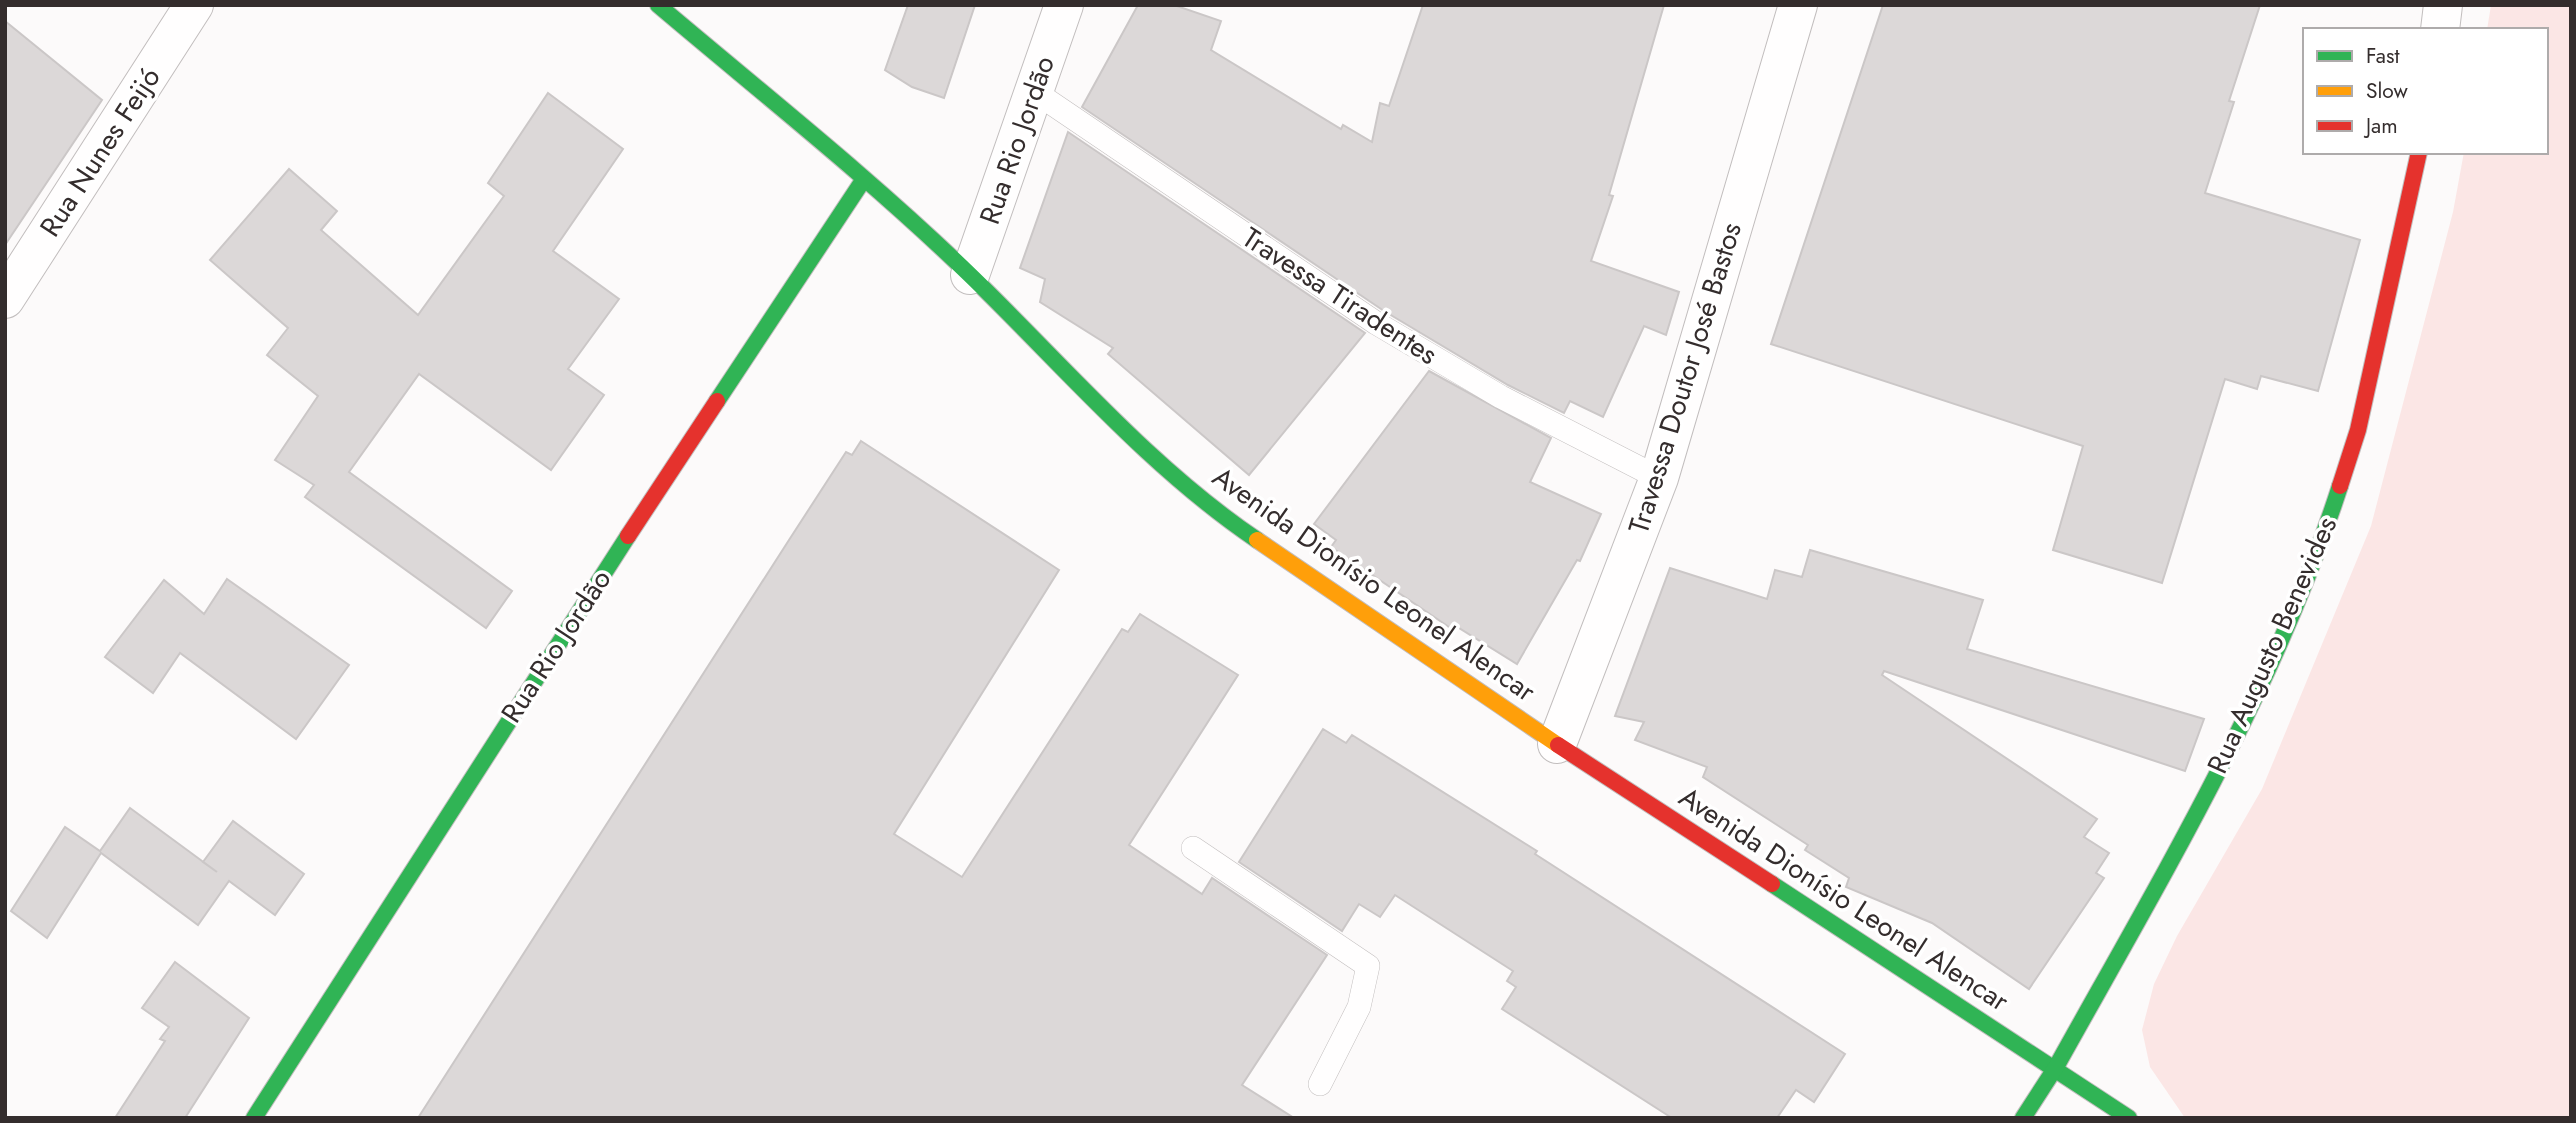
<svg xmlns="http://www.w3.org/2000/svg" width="2576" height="1123" viewBox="0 0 2576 1123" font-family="Jost,sans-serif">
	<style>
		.green { fill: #fbe6e5 }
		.building { fill: #dcd8d8; stroke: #cbc7c7; stroke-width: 2 }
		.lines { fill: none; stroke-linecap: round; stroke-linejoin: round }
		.lane-casing { stroke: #c2bebe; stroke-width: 24 }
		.street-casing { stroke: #c2bebe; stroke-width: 40 }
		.fast-casing { stroke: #c2bebe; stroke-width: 18 }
		.slow-casing { stroke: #c2bebe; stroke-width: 18 }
		.jam-casing { stroke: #c2bebe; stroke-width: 18 }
		.lane { stroke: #fffefe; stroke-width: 23 }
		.street { stroke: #fffefe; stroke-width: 38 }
		.fast { stroke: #30b455; stroke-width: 16 }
		.slow { stroke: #ff9f0a; stroke-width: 16 }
		.jam { stroke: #e5322d; stroke-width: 16 }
		.labels { text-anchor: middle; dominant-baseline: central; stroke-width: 7; stroke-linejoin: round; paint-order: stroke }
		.street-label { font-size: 28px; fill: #342d2d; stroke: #fff }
	</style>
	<rect width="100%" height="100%" fill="#fcfafa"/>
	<polygon class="green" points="2491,5 2571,5 2571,1118 2185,1118 2150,1067 2142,1030 2154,984 2177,936 2262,789 2371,526 2453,212 2464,152 2546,152 2546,30 2487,30"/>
	<g class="building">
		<polygon points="908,5 975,5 944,98 912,87 885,70"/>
		<polygon points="1138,5 1174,5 1221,21 1211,50 1341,129 1343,125 1372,142 1380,103 1389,106 1423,5 1664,5 1609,195 1613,196 1591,261 1679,292 1666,335 1644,326 1603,417 1570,401 1564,413 1508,385 1384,311 1082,107"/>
		<polygon points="1883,5 2260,5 2229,101 2234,102 2205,193 2360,240 2318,391 2261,376 2257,389 2225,379 2162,583 2053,550 2083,446 1771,344"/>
		<polygon points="5,21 102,100 5,245"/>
		<polygon points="548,93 623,149 553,251 619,299 568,369 604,395 551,470 419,374 349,472 512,591 486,628 305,497 314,485 275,460 318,396 267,355 288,328 210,260 289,169 337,211 321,230 418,315 504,196 488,183"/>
		<polygon points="1068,132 1365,333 1249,475 1108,354 1113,348 1040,302 1045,279 1020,268"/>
		<polygon points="1429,371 1551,438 1530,482 1601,514 1580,561 1577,560 1517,664 1454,625 1452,629 1331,547 1336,540 1314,524"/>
		<polygon points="861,441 1059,570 894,834 962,877 1122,629 1128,632 1140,614 1238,675 1129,845 1202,894 1212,878 1327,955 1242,1085 1294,1118 418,1118 789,540 846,452 852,455"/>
		<polygon points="1810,550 1983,600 1967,649 2204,719 2185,771 1884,671 1882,675 2097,819 2084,837 2109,853 2096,873 2104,878 2029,989 1932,923 1846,887 1849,878 1805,850 1808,845 1703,777 1707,767 1635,740 1644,722 1615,716 1670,568 1767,599 1775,570 1802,577"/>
		<polygon points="227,579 349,665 296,739 180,653 153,693 105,657 164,580 204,614"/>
		<polygon points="1323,729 1346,743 1352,735 1537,851 1535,854 1845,1054 1814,1102 1796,1090 1777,1118 1672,1118 1502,1009 1516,987 1507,981 1513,971 1395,895 1380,917 1359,904 1342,931 1239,862"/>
		<polygon points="130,808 217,872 203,862 233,821 304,874 275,915 229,881 198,925 101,853 47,938 11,911 65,827 100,851"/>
		<polygon points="175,962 249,1018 185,1118 115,1118 165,1041 160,1039 169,1027 142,1008"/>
	</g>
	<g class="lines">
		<defs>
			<g id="lane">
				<polyline points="1035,92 1376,323 1501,397 1659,478"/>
				<polyline points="1193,848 1368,966 1359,1007 1320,1084"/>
			</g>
			<g id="street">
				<polyline points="2440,30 2443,5"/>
				<polyline points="970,275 1064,5"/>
				<polyline points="5,299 194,5"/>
				<polyline points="1557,744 1659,478 1798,5"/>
			</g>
			<g id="fast">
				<path d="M658,5C763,94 871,179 970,275C1063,365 1149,467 1257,540"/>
				<polyline points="717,401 864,179"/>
				<polyline points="1772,884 2129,1118"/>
				<polyline points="254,1118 628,536"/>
				<path d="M2023,1118L2056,1067C2160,880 2274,691 2340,486"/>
			</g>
			<polyline id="slow" points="1257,540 1558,745"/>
			<g id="jam">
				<polyline points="2340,486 2358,430 2419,152"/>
				<polyline points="628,536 717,401"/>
				<polyline points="1558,745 1772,884"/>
			</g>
		</defs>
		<use href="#lane" class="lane-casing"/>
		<use href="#street" class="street-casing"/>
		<use href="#fast" class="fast-casing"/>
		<use href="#slow" class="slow-casing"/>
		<use href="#jam" class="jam-casing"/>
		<use href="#lane" class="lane"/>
		<use href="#street" class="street"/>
		<use href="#fast" class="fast"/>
		<use href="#slow" class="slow"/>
		<use href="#jam" class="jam"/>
	</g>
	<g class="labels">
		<g class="street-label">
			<text transform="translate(1017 140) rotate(-71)">Rua Rio Jordão</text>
			<text transform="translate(100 152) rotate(-57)">Rua Nunes Feijó</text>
			<text transform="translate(1340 296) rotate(33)">Travessa Tiradentes</text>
			<text transform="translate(1685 378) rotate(-73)">Travessa Doutor José Bastos</text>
			<text transform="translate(1374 584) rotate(35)">Avenida Dionísio Leonel Alencar</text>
			<text transform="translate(2272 645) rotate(-66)">Rua Augusto Benevides</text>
			<text transform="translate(556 646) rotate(-57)">Rua Rio Jordão</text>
			<text transform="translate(1844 899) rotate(33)">Avenida Dionísio Leonel Alencar</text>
		</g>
	</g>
	<rect width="2576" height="1123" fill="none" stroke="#342d2d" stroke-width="14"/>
	<rect x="2303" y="28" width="245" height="126" fill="#ffffff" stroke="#aeabab" stroke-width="2"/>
	<rect x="2317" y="51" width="35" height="10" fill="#30b455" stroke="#aeabab" stroke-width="2"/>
	<text x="2366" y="63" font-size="21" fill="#342d2d">Fast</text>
	<rect x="2317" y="86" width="35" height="10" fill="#ff9f0a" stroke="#aeabab" stroke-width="2"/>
	<text x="2366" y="98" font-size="21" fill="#342d2d">Slow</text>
	<rect x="2317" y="121" width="35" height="10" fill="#e5322d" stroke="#aeabab" stroke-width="2"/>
	<text x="2366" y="133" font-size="21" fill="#342d2d">Jam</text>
</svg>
